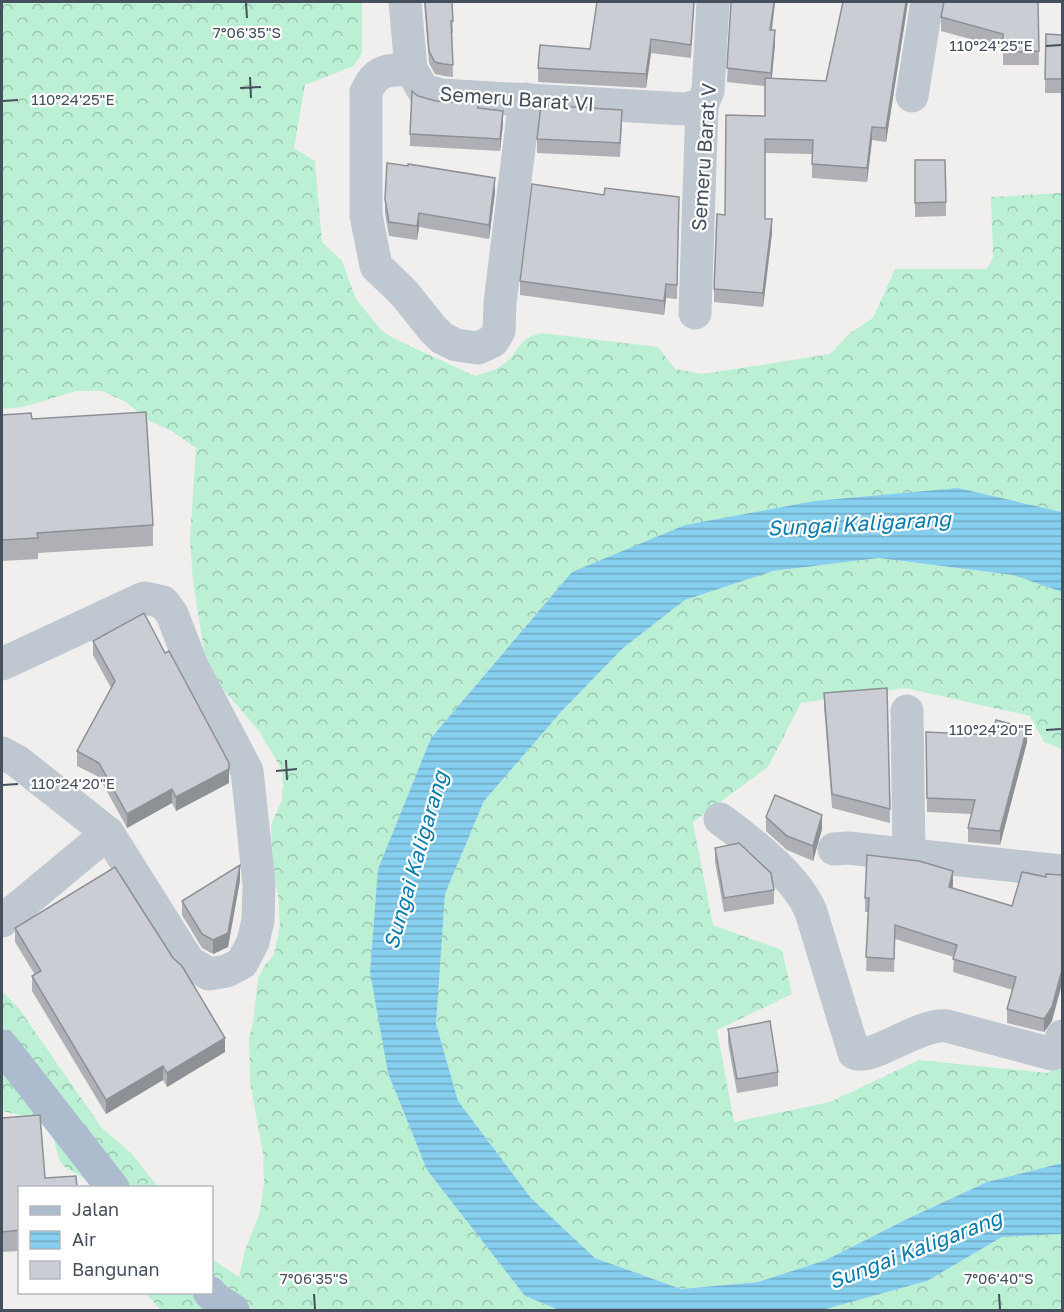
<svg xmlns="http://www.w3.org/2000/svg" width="1064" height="1312" viewBox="0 0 1064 1312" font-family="'Golos Text',sans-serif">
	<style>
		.forest { fill: url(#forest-crowns) }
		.water { fill: url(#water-rules) }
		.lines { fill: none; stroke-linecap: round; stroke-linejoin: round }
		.minor { stroke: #bfc7d1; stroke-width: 33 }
		.major { stroke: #adbbce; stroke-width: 33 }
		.wall { fill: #aeb0b6 }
		.shaded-wall { fill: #8d9094 }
		.building { fill: #cacdd4; stroke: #8d9094; stroke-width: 1.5 }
		.ticks { fill: none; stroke: #46505d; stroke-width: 2 }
		.labels { text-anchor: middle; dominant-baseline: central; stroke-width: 4.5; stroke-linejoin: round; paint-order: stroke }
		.street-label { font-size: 20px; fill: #46505d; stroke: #fff }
		.water-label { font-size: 21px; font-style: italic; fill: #087cad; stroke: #fff }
		.ticks-label { font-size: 15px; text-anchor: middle; fill: #46505d; stroke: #fff; stroke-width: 4.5; stroke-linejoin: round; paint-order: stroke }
	</style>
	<defs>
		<pattern id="forest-crowns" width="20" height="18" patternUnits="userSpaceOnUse" patternTransform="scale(1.5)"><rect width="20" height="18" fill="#bcf0d5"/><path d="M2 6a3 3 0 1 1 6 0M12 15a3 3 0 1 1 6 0" fill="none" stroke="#9bc5b0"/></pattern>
		<pattern id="water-rules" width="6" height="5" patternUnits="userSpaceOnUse" patternTransform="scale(1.5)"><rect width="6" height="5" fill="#87cfee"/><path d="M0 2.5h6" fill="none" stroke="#70aac4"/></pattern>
	</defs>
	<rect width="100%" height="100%" fill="#f1efee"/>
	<g class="forest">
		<path d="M2,2H362V53L354,66L305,85L294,148L315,161L322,242L342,261L356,299L382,331L395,339L475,376C483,373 495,371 502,365C521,353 515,338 542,333L658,347L675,369L703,374L830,354L850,333L873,318L895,269H987L993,257L991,197L1062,193V512L958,488L572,572L431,738L378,869L388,1073L427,1170L525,1296L559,1310H161L145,1293L212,1292V1259L239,1277L245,1250L260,1212L264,1183L263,1154L250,1082L249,1038L253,1023L258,978L265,965L274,954L280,926L278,894L272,865L271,825L282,800L283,785L282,770L259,731L222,688L208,663L204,650L193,581L190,538L196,448L173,432L148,420L126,402L102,391H76L23,407L2,409Z"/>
		<polygon points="879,558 1013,575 1062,592 1062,749 1044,742 1030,716 905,688 801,703 768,767 693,822 713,925 782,950 792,994 717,1030 734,1122 830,1102 919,1060 1048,1073 1062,1059 1062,1163 987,1182 909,1218 826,1260 758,1282 681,1289 595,1258 531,1198 458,1101 436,1025 445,894 484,801 561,712 622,649 685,600 773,571"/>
		<path d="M2,991L20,1010L102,1128L131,1153L158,1187H90C85,1175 75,1174 65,1167C51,1154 59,1125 39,1119C27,1116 13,1114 2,1111Z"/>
		<polygon points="1062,1234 1062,1310 822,1310 927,1281 1002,1237"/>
	</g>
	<polygon class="water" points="958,488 1062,512 1062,592 1013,575 879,558 773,571 685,600 622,649 561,712 484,801 445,894 436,1024 458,1101 531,1198 595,1258 681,1289 758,1282 826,1260 909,1218 987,1182 1062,1163 1062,1234 1002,1237 927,1281 822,1310 559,1310 525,1296 427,1170 388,1073 370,972 378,869 431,738 572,572 685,525 815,501"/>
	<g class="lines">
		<g class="minor">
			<polyline points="405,2 411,69 423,90 441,95 684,109 702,105"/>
			<path d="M411,69C387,71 377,68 366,92V215L376,266L404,293L432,328L442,338L456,345L478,348L493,341L499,331L500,303L525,99"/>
			<polyline points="912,96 927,2"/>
			<polyline points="695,313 702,105 708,91 713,2"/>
			<polyline points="2,664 144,598 163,602 172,614 192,666 247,771 252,817 259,885 258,920 253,942 242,963 227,971 209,974 189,962 108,833"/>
			<polyline points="907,711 909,855"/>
			<polyline points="2,753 17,761 108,833 2,921"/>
			<path d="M720,819C750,841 797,877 811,912L854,1053C871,1062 918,1023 947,1026L1052,1054L1058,1051L1062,1036"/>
			<polyline points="834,849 848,848 1062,871"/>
		</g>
		<g class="major">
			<polyline points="2,1046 113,1188"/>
			<polyline points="209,1292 217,1300 233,1310"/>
		</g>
	</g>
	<g class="wall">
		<polygon points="424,2 452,2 453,33 452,33 453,77 444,76 435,74 429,63"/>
		<polygon points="597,2 694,2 691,58 651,53 646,88 538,82 538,68 590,49"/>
		<polygon points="731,2 775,2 772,30 775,44 772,78 826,81 843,2 908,2 886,142 872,140 867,182 812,178 812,154 765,153 765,219 772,233 763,307 714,302 714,289 725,215 765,116 765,86 727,82"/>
		<polygon points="1038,2 1039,65 1003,65 1003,48 941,31 941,17"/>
		<polygon points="1046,34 1062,35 1062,93 1045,93"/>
		<polygon points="418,96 436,101 478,108 503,123 500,151 410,146 410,134"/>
		<polygon points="622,124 620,157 537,153 537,139"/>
		<polygon points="915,160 946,202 946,216 915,217"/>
		<polygon points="495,192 489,239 419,227 417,240 389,236 385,213 385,199"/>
		<polygon points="604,195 679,197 677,299 666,298 664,315 520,295 520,281"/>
		<polygon points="2,415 32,419 153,525 153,546 38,553 38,559 2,561"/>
		<polygon points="93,641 229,783 176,811 172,803 127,828 99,777 77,766 77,751 111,688 93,655"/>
		<polygon points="887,688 890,823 832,808 824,707 824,693"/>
		<polygon points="926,732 1027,742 1000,845 968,842 968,828 972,814 927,812"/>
		<polygon points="766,817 822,829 813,861 787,850 766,831"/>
		<polygon points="715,848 774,890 774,904 724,912 715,862"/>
		<polygon points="240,880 228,947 213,954 202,948 182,915 182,901"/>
		<polygon points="953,885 952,888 1052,1021 1044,1032 1007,1023 1007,1009 1013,990 953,972 954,957 895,939 894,972 866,971 868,912 865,912 865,898"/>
		<polygon points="15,928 225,1052 167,1087 163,1080 106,1114 32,991 32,976 35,975 15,942"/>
		<polygon points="728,1029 778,1072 778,1086 737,1093 728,1043"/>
		<polygon points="2,1118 20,1188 20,1251 2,1252"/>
	</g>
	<g class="shaded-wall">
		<polygon points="774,2 775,2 770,43 770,30"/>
		<polygon points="906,2 908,2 886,142 886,128"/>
		<polygon points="775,30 775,44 771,86 771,73"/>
		<polygon points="651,39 651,53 646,88 646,74"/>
		<polygon points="503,111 503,123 500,151 500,139"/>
		<polygon points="872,127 872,140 867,182 867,168"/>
		<polygon points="495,178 495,192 489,239 489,225"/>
		<polygon points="419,213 419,227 417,240 417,226"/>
		<polygon points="772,219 772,233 763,307 763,293"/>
		<polygon points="666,284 666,298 664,315 664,301"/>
		<polygon points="1027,728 1027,742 1000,845 1000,831"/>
		<polygon points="229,769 229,783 176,811 176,797"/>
		<polygon points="172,789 172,803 127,828 127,814"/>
		<polygon points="822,815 822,829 813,861 813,846"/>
		<polygon points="240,866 240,880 228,947 213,954 213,940"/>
		<polygon points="953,871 953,885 949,901 949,887"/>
		<polygon points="1062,970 1062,984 1052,1021 1044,1032 1044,1019"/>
		<polygon points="225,1038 225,1052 167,1087 167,1073"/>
		<polygon points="163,1066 163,1080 106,1114 106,1100"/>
	</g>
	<g class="building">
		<polygon points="425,2 452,2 453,21 451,21 453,65 444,64 435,62 429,51"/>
		<polygon points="597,2 694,2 691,45 651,39 646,74 538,68 540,45 590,49"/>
		<polygon points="731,2 774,2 770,30 775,30 771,73 727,68"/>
		<polygon points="843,2 906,2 886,128 872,127 867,168 812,164 813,140 765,139 765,219 772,219 763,293 714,289 717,214 725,215 726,115 765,116 765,78 826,81"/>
		<polygon points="944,2 1038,2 1039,51 1003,52 1003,34 941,17"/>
		<polygon points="1046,34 1062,35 1062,79 1045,79"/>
		<polygon points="412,91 418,96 436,101 478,104 478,108 503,111 500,139 410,134"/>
		<polygon points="541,105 622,110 620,143 537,139"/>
		<polygon points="915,160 945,160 946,202 915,203"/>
		<polygon points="387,163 408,166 408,164 495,178 489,225 419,213 417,226 389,222 385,199"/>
		<polygon points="532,184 604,195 605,188 679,197 677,285 666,284 664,301 520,281"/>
		<polygon points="146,412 153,525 37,533 38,538 2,540 2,415 31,413 32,419"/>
		<polygon points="144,613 165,653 169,651 229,763 229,769 176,797 172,789 127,814 99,763 77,751 115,681 93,641"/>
		<polygon points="887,688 890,809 832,794 824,693"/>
		<polygon points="996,720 1027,728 1000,831 968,828 975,800 927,798 926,732 992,735"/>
		<polygon points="775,795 822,815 813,846 787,836 766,817"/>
		<polygon points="739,843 771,873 774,890 724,898 715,848"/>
		<polygon points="867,855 919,861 953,871 949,887 1012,906 1022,872 1046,877 1046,874 1062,875 1062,970 1052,1007 1044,1019 1007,1009 1016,977 953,959 957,945 895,925 894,959 866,957 869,898 865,898"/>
		<polygon points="240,865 228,933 213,940 202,934 182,901"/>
		<polygon points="115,867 173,958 182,966 225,1038 167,1073 163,1066 106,1100 32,976 41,971 15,928"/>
		<polygon points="770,1021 778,1072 737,1079 728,1029"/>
		<polygon points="40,1115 45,1178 76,1176 77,1188 20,1188 20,1230 2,1232 2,1118"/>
	</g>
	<path class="ticks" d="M246,3L247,18M1046,46L1061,45M250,77L251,98M240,88L261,87M3,101L18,100M1046,730L1061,729M286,760L287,780M276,771L297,769M3,785L18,784M314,1294L315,1309M999,1294L1000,1309"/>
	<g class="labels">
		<g class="street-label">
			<text transform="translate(517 98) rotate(4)">Semeru Barat VI</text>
			<text transform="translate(703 157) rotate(-86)">Semeru Barat V</text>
		</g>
		<g class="water-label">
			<text transform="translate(859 523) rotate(-3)">Sungai Kaligarang</text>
			<text transform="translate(415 860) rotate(-74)">Sungai Kaligarang</text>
			<text transform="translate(915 1249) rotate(-21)">Sungai Kaligarang</text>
		</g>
	</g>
	<g class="ticks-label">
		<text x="247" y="38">7°06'35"S</text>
		<text x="991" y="51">110°24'25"E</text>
		<text x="73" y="105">110°24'25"E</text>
		<text x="991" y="735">110°24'20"E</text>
		<text x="73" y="789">110°24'20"E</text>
		<text x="314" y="1284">7°06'35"S</text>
		<text x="999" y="1284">7°06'40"S</text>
	</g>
	<rect width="1064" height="1312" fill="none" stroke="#46505d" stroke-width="6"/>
	<rect x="18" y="1186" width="195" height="108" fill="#ffffff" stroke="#b5b9be" stroke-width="1.5"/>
	<rect x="30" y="1206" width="30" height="9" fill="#adbbce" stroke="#b5b9be" stroke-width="1.5"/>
	<text x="72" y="1216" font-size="18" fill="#46505d">Jalan</text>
	<rect x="30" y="1231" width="30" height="18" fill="url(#water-rules)" stroke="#b5b9be" stroke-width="1.5"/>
	<text x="72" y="1246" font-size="18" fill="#46505d">Air</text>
	<rect x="30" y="1261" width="30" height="18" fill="#cacdd4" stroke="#b5b9be" stroke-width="1.5"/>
	<text x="72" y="1276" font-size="18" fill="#46505d">Bangunan</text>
</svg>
